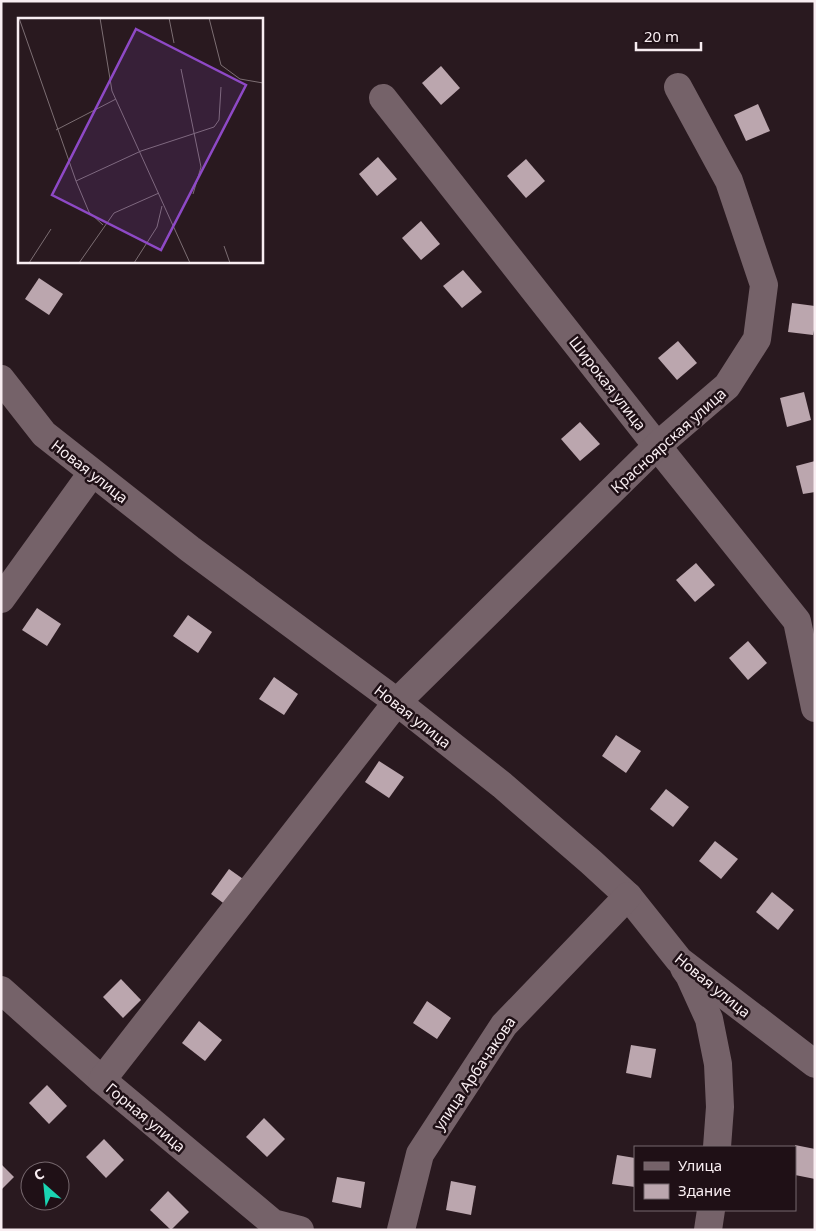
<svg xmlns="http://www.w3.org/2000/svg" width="816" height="1231" viewBox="0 0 816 1231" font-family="'Noto Sans',sans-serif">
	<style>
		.building { fill: #bba6ae }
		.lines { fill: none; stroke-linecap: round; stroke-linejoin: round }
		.minor { stroke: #756269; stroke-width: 28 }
		.labels { text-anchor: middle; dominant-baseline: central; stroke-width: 5; stroke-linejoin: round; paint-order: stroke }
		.street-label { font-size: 15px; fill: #f8edf1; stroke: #1f1016 }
		.inset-road { fill: none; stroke: #7c6e73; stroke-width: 1 }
		.view { fill: #8e49c6; fill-opacity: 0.15; stroke: #8e49c6; stroke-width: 2.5 }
		.inset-edge { fill: none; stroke: #f8edf1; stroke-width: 2.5 }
	</style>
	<rect width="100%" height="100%" fill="#29191f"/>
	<g class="building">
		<polygon points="441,66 460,88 441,105 422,83"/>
		<polygon points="758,104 770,131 746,141 734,115"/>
		<polygon points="378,157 397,179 377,196 359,174"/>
		<polygon points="526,159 545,181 526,198 507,176"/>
		<polygon points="421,221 440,244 421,260 402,238"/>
		<polygon points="463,270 482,292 462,308 443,286"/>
		<polygon points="39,278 63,294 49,315 25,299"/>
		<polygon points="792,303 815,306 815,325 813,335 788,332"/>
		<polygon points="678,341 697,363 677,380 658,358"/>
		<polygon points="804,392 811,420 787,427 780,398"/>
		<polygon points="580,422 600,444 580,461 561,439"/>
		<polygon points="815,461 815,492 803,494 796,466"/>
		<polygon points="696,563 715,585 695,602 676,580"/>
		<polygon points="37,608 61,624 47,646 22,630"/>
		<polygon points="188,615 212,632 198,653 173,636"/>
		<polygon points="748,641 767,663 748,680 729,658"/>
		<polygon points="274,677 298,694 284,715 259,699"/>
		<polygon points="616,735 641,751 626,773 602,756"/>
		<polygon points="379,761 404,777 389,798 365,782"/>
		<polygon points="666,789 689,807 673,827 650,809"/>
		<polygon points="715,841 738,859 721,879 699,861"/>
		<polygon points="229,869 253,886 234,911 211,894"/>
		<polygon points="772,892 794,910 778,930 756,912"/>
		<polygon points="121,979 141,1000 123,1018 103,997"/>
		<polygon points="427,1001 451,1018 437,1039 413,1023"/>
		<polygon points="199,1021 222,1040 205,1061 182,1043"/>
		<polygon points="631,1045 656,1049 651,1078 626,1073"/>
		<polygon points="47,1085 67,1106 49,1124 29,1103"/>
		<polygon points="264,1118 285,1139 267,1157 246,1137"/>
		<polygon points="104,1139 124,1160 106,1178 86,1157"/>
		<polygon points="795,1145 815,1149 815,1179 795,1175"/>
		<polygon points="617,1155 635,1158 635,1187 612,1184"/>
		<polygon points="1,1164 14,1177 1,1190"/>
		<polygon points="337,1177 365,1182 361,1208 332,1202"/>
		<polygon points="451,1181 476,1186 471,1215 446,1210"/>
		<polygon points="168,1191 189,1212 171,1230 150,1210"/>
	</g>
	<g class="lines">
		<g class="minor">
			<polyline points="383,98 657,446 797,621 815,708"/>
			<polyline points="1,379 44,434 190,549 397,702 502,785 591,862 628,896 679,960 815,1064"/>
			<polyline points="1,599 92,473"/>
			<polyline points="684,968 689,975 709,1019 718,1064 720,1107 717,1147"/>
			<polyline points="1,990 102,1080 273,1223 300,1230"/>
			<polyline points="102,1080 397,702 657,446 727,386 757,339 764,285 729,181 678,87"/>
			<polyline points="401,1230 420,1154 504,1025 628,896"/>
			<polyline points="708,1230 711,1210"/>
		</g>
	</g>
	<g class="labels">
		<g class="street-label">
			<text transform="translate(608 383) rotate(52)">Широкая улица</text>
			<text transform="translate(668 440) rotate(-42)">Красноярская улица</text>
			<text transform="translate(90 471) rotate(38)">Новая улица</text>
			<text transform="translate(413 716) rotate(38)">Новая улица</text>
			<text transform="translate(713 985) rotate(39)">Новая улица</text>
			<text transform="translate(474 1073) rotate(-56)">улица Арбачакова</text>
			<text transform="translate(146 1117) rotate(40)">Горная улица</text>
		</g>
	</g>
	<g transform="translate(18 18)">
		<rect width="245" height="245" fill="#29191f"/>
		<path class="inset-road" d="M1,0L58,163L71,194L85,207M82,0L94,73L172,245M151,0L156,25M191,0L203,47L222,61L245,65M163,51L183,149L175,176M38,112L98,81M58,163L123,133L196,109L201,102L203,69M206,228L212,245M11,245L33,211M61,245L96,195L141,175M116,245L139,209L144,188"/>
		<path class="view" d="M118,11L228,67L143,232L34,177Z"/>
		<rect width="245" height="245" class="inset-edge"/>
	</g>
	<rect width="816" height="1231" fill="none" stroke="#f8edf1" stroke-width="5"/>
	<rect x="634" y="1146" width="162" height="65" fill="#1f1016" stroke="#76686e"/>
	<rect x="644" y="1162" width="25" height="8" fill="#756269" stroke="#76686e"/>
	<text x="678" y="1171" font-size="15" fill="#f8edf1">Улица</text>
	<rect x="644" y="1184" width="25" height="15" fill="#bba6ae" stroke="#76686e"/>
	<text x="678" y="1196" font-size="15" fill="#f8edf1">Здание</text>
	<g transform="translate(45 1186) rotate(333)"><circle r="24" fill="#1f1016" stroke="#76686e"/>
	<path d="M0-4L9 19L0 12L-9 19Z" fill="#1ad5b2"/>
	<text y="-8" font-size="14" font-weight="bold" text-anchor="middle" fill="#f8edf1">С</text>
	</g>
	<path d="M636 42v8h65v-8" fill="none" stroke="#f8edf1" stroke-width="2.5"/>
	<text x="644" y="42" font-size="15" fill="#f8edf1" stroke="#1f1016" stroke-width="4" paint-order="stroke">20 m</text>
</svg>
